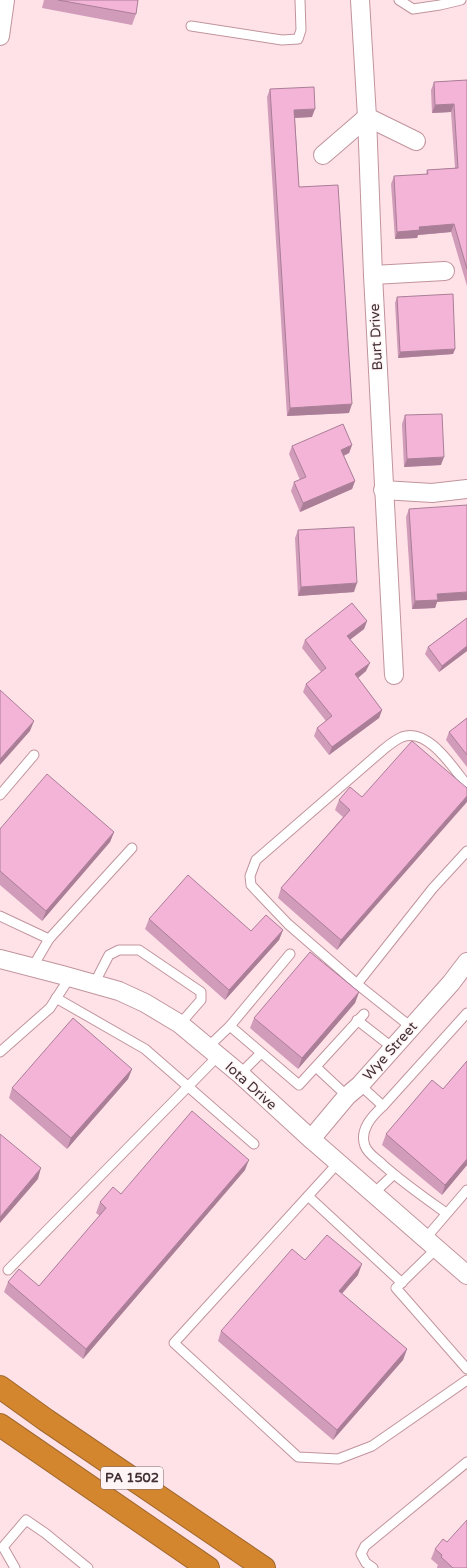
<svg xmlns="http://www.w3.org/2000/svg" width="467" height="1568" viewBox="0 0 467 1568" font-family="'Varela Round',sans-serif">
	<style>
		.lines { fill: none; stroke-linecap: round; stroke-linejoin: round }
		.service-casing { stroke: #c1949d; stroke-width: 11 }
		.minor-casing { stroke: #c1949d; stroke-width: 20 }
		.motorway-casing { stroke: #a0682f; stroke-width: 24 }
		.service { stroke: #fff; stroke-width: 9 }
		.minor { stroke: #fff; stroke-width: 18 }
		.motorway { stroke: #d3862d; stroke-width: 22 }
		.wall { fill: #d19bba }
		.shaded-wall { fill: #aa7e97 }
		.building { fill: #f3b4d8; stroke: #aa7e97 }
		.labels { text-anchor: middle; dominant-baseline: central; stroke-width: 3; stroke-linejoin: round; paint-order: stroke }
		.shield { fill: #fff5f6; stroke: #7b6b6e; stroke-width: 1 }
		.shield-label { font-size: 13px; font-weight: bold; fill: #423034 }
		.street-label { font-size: 14px; fill: #423034; stroke: #fff5f6 }
	</style>
	<rect width="100%" height="100%" fill="#ffe2e7"/>
	<g class="lines">
		<defs>
			<g id="service">
				<polyline points="399,0 413,9 440,5 461,0"/>
				<polyline points="191,26 282,40 298,39 301,30 300,0"/>
				<polyline points="0,795 34,755"/>
				<polyline points="0,916 49,939"/>
				<polyline points="32,968 49,939 132,848"/>
				<polyline points="94,984 109,955 119,950 139,950 201,992 201,1000 180,1024"/>
				<polyline points="357,984 433,888 467,851"/>
				<polyline points="56,998 145,1049 254,1144"/>
				<polyline points="357,1020 393,1048"/>
				<polyline points="230,1026 299,1085 364,1014"/>
				<path d="M411,1027L357,984L288,924L267,902L251,885L250,876L256,860L384,749C389,745 395,740 402,737C428,727 453,768 467,785"/>
				<polyline points="208,1047 230,1026 290,954"/>
				<polyline points="0,1052 50,1008 70,977"/>
				<polyline points="316,1067 347,1096"/>
				<polyline points="240,1074 261,1053"/>
				<polyline points="360,1085 383,1106"/>
				<polyline points="338,1163 174,1343 298,1457 338,1459 372,1446 467,1380"/>
				<polyline points="373,1194 393,1175"/>
				<polyline points="308,1196 402,1283"/>
				<path d="M446,1213C425,1198 402,1182 382,1164C377,1159 368,1154 365,1146C359,1130 372,1116 383,1106L467,1013"/>
				<polyline points="425,1239 467,1190"/>
				<polyline points="436,1249 396,1288 467,1369"/>
				<polyline points="8,1270 218,1056"/>
				<polyline points="15,1568 3,1547 26,1520 45,1533 88,1568"/>
				<polyline points="373,1568 366,1563 361,1554 365,1546 467,1462"/>
			</g>
			<g id="minor">
				<polyline points="360,0 367,117 373,275 394,675"/>
				<polyline points="0,36 5,0"/>
				<polyline points="323,155 367,117 416,141"/>
				<polyline points="373,275 445,271"/>
				<polyline points="383,490 432,493 467,489"/>
				<polyline points="0,959 62,975 119,991 145,1003 180,1024 240,1074 311,1139 467,1275"/>
				<polyline points="311,1139 347,1096 360,1085 451,983 467,962"/>
			</g>
			<g id="motorway">
				<polyline points="0,1387 46,1420 264,1568"/>
				<polyline points="0,1425 208,1568"/>
			</g>
		</defs>
		<use href="#service" class="service-casing"/>
		<use href="#minor" class="minor-casing"/>
		<use href="#motorway" class="motorway-casing"/>
		<use href="#service" class="service"/>
		<use href="#minor" class="minor"/>
		<use href="#motorway" class="motorway"/>
	</g>
	<g class="wall">
		<polygon points="44,0 138,0 136,14 132,25 42,8"/>
		<polygon points="467,80 467,286 451,232 418,235 417,238 395,239 391,184 394,176 426,175 427,170 455,168 451,112 432,113 431,90 434,82"/>
		<polygon points="270,89 312,117 295,118 299,187 349,413 287,416 267,97"/>
		<polygon points="397,297 455,349 453,354 398,358 395,303"/>
		<polygon points="405,415 441,465 404,467 402,424"/>
		<polygon points="352,445 349,453 344,456 355,481 352,489 300,512 291,491 294,482 300,480 289,454 292,446"/>
		<polygon points="409,509 437,602 435,608 412,609 406,517"/>
		<polygon points="298,530 354,592 298,596 295,538"/>
		<polygon points="467,618 467,651 439,672 425,654 428,647"/>
		<polygon points="367,621 364,629 350,640 366,671 358,678 382,710 379,718 329,755 314,736 317,728 326,721 303,692 306,684 321,672 302,648 305,640"/>
		<polygon points="467,718 467,767 446,740 449,732"/>
		<polygon points="467,788 337,950 278,898 281,888 343,817 335,810 339,800"/>
		<polygon points="0,829 114,832 110,842 42,921 0,885"/>
		<polygon points="149,919 251,931 283,930 279,940 225,1000 145,929"/>
		<polygon points="359,992 355,1003 298,1069 250,1028 254,1018"/>
		<polygon points="467,1061 467,1165 442,1195 382,1145 386,1134 443,1089"/>
		<polygon points="132,1069 128,1079 67,1149 9,1098 12,1088"/>
		<polygon points="245,1170 83,1359 4,1292 8,1282 39,1286 100,1216 96,1213 100,1202 121,1194"/>
		<polygon points="305,1260 358,1275 342,1294 407,1349 403,1360 333,1440 218,1341 221,1331"/>
		<polygon points="435,1549 467,1568 437,1568 437,1567 438,1565 431,1559"/>
	</g>
	<g class="shaded-wall">
		<polygon points="454,104 451,112 432,113 435,105"/>
		<polygon points="315,109 312,117 292,118 294,110"/>
		<polygon points="454,224 451,232 418,235 417,238 395,239 397,232 419,227"/>
		<polygon points="455,349 453,354 398,358 400,352"/>
		<polygon points="352,404 349,413 287,416 290,408"/>
		<polygon points="352,445 349,453 338,458 341,450"/>
		<polygon points="444,457 441,465 404,467 407,459"/>
		<polygon points="355,481 352,489 300,512 303,503"/>
		<polygon points="357,583 354,592 298,596 301,587"/>
		<polygon points="467,592 467,600 437,602 435,608 412,609 415,601 437,594"/>
		<polygon points="367,621 364,629 344,644 347,636"/>
		<polygon points="467,646 467,651 439,672 442,666"/>
		<polygon points="370,663 366,671 352,683 355,674"/>
		<polygon points="382,710 379,718 329,755 332,747"/>
		<polygon points="34,721 30,731 0,765 0,759"/>
		<polygon points="467,796 467,802 337,950 341,940"/>
		<polygon points="114,832 110,842 42,921 46,911"/>
		<polygon points="283,930 279,940 225,1000 229,990"/>
		<polygon points="359,992 355,1003 298,1069 302,1058"/>
		<polygon points="132,1069 128,1079 67,1149 71,1138"/>
		<polygon points="467,1159 467,1165 442,1195 445,1185"/>
		<polygon points="249,1160 245,1170 83,1359 86,1349"/>
		<polygon points="41,1168 38,1179 0,1223 0,1217"/>
		<polygon points="362,1264 358,1275 335,1301 339,1291"/>
		<polygon points="407,1349 403,1360 333,1440 337,1430"/>
	</g>
	<g class="building">
		<polygon points="58,0 138,0 136,14"/>
		<polygon points="467,80 467,269 454,224 419,227 420,230 397,232 394,176 428,174 427,170 458,168 454,104 435,105 434,82"/>
		<polygon points="314,87 315,109 294,110 299,187 338,185 352,404 290,408 270,89"/>
		<polygon points="453,294 455,349 400,352 397,297"/>
		<polygon points="442,414 444,457 407,459 405,415"/>
		<polygon points="343,424 352,445 341,450 355,481 303,503 294,482 306,477 292,446"/>
		<polygon points="467,505 467,592 437,594 438,600 415,601 409,509"/>
		<polygon points="354,527 357,583 301,587 298,530"/>
		<polygon points="352,603 367,621 347,636 370,663 355,674 382,710 332,747 317,728 332,716 306,684 326,668 305,640"/>
		<polygon points="467,618 467,646 442,666 428,647"/>
		<polygon points="0,690 34,721 0,759"/>
		<polygon points="467,718 467,755 449,732"/>
		<polygon points="412,741 467,788 467,796 341,940 281,888 350,810 339,800 350,787 362,797"/>
		<polygon points="47,774 114,832 46,911 0,871 0,829"/>
		<polygon points="188,875 251,931 266,915 283,930 229,990 149,919"/>
		<polygon points="310,952 359,992 302,1058 254,1018"/>
		<polygon points="73,1018 132,1069 71,1138 12,1088"/>
		<polygon points="467,1061 467,1159 445,1185 386,1134 432,1080 443,1089"/>
		<polygon points="192,1111 249,1160 86,1349 8,1282 19,1269 39,1286 106,1208 100,1202 113,1187 121,1194"/>
		<polygon points="0,1134 41,1168 0,1217"/>
		<polygon points="327,1235 362,1264 339,1291 407,1349 337,1430 221,1331 292,1249 305,1260"/>
		<polygon points="467,1520 467,1568 453,1568 441,1557 442,1555 435,1549 443,1539 447,1542"/>
	</g>
	<g class="labels">
		<rect class="shield" x="101" y="1467" width="62" height="22" rx="3"/>
		<g class="shield-label">
			<text x="132" y="1478">PA 1502</text>
		</g>
		<g class="street-label">
			<text transform="translate(376 337) rotate(-93)">Burt Drive</text>
			<text transform="translate(390 1051) rotate(-48)">Wye Street</text>
			<text transform="translate(251 1086) rotate(42)">Iota Drive</text>
		</g>
	</g>
</svg>
